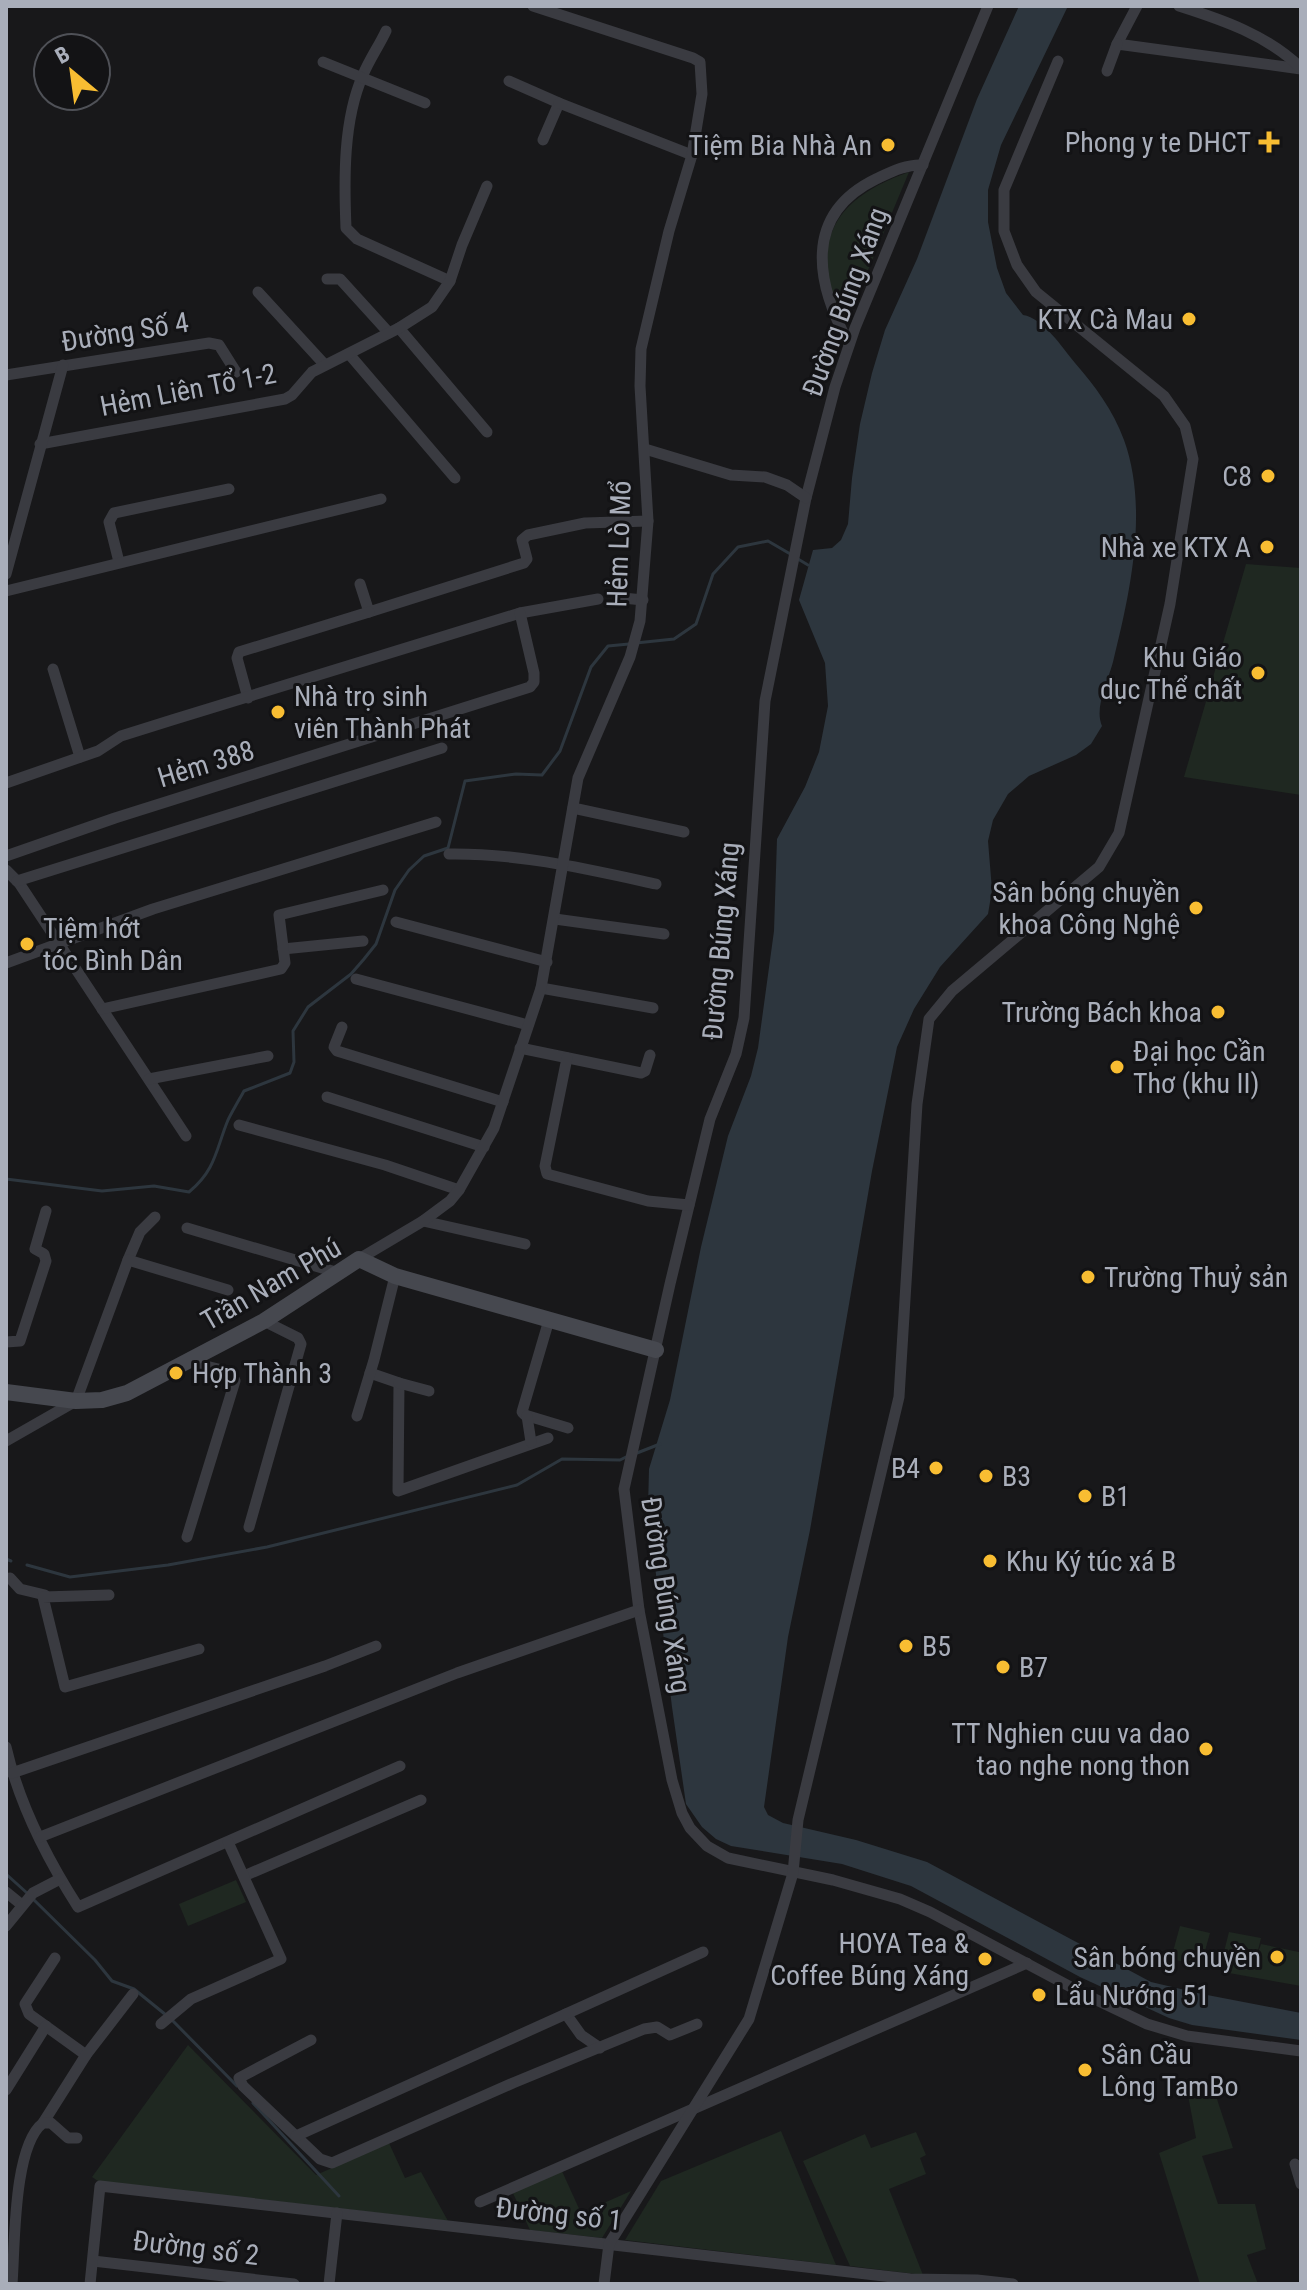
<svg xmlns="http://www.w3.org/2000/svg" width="1307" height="2290" viewBox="0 0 1307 2290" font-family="'Roboto Condensed',sans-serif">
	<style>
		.green { fill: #1f2821 }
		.water { fill: #2d363e }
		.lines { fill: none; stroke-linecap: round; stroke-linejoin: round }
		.stream { stroke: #2d363e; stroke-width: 3 }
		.street { stroke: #3a3b41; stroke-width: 11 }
		.secondary { stroke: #46484f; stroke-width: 16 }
		.poi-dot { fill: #f8bd32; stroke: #131315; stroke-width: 3 }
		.labels { text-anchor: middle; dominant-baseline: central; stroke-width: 6; stroke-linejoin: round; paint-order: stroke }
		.poi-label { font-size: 28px; fill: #a9aeba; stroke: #131315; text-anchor: end }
		.street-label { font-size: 28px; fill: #a9aeba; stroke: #131315 }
	</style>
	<rect width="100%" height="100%" fill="#18181a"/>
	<g class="green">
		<path d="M909,172L846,323C839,308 830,292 828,276C819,217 861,189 909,172Z"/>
		<polygon points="1246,564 1301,568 1301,795 1184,777"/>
		<polygon points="236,1880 246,1902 188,1926 179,1904"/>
		<polygon points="1180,1926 1210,1933 1201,1965 1171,1959"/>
		<polygon points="1229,1932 1261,1938 1255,1962 1261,1944 1299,1952 1301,1949 1301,1986 1229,1973 1222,1960"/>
		<polygon points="188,2045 316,2175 389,2143 405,2178 421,2172 448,2221 98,2181 92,2177"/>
		<polygon points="1215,2093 1233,2148 1202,2156 1218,2204 1255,2204 1266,2249 1247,2255 1258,2284 1200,2284 1159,2153 1196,2138 1188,2095"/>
		<polygon points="781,2131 836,2265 625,2240 661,2181"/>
		<polygon points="916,2132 926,2155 920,2158 926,2174 889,2189 923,2275 850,2266 803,2161 865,2134 871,2148"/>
		<polygon points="561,2169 581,2213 631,2191 602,2238 530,2230 512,2191"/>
	</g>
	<path class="water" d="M1019,6H1068L1001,145L988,190V222L997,268L1006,293L1023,315C1043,318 1062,347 1075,363C1095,386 1113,410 1124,440C1149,509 1130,593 1113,662C1108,681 1094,708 1102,726L1091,744L1076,755L1029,776L1008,794L993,820L988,841L992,890L988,914L940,967L914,1009L897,1047L872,1171L810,1530L788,1637L764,1807L768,1815L783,1823L856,1840L927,1862L1151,1982L1202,1994L1301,2013V2040L1192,2025L1169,2018L1080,1977L911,1886L842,1864L731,1846L716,1839L702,1827L686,1804L672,1707L648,1508L649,1469L670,1400L701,1247L728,1136L751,1076L758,1048L774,931L777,839L805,787L819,752L828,706L825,663L799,600L813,550L832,548L841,540L848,524L852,478L860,424L872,373L885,330L917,259L977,99Z"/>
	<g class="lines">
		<g class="stream">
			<polyline points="798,559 808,565"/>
			<polyline points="636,643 674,639 696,624 713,574 738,547 768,541 792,555"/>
			<path d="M6,1179L102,1191L154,1186L189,1192C216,1170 216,1149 228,1120C233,1110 239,1100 244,1091L290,1073L294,1062L293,1031L308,1007L351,974L364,959L376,944L395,890L409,870L424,856L448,848L465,781L516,774L542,775L560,751L591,667L608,646L629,644"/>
			<polyline points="637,1453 660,1444"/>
			<polyline points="6,1559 11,1561"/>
			<polyline points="27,1565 70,1577 168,1565 267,1547 517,1485 562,1459 620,1460 626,1457"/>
			<polyline points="6,1874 27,1893"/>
			<polyline points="32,1898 95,1960 112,1981 134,1989 166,2015"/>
			<polyline points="172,2020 237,2086"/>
			<polyline points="253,2103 339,2196"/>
		</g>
		<g class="street">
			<polyline points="988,6 855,328 835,387 806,498 765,701 744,1018 736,1054 710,1119 670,1284 624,1489 639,1610 672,1780 682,1813 690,1828 707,1846 728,1858 833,1880 900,1899 930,1912 1082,1993 1147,2024 1187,2036 1301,2051"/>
			<polyline points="1137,6 1117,44 1301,69"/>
			<path d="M1179,6C1223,20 1267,35 1301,68"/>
			<path d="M386,31C379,46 369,60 363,75C343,120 344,180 346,228L357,239L450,281"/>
			<polyline points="323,62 425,103"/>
			<polyline points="1107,71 1117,44"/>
			<polyline points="509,81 559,103 543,140"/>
			<polyline points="559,103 692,155"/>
			<polyline points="327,279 340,279 389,333"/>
			<polyline points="258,292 325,365"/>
			<polyline points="399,328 487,432"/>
			<path d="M849,344C816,284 802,215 876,179C891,172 906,164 923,165"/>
			<polyline points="349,354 455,478"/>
			<polyline points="6,375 209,343 219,345 236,372"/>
			<polyline points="40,444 285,399 292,395 312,372 399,328 432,307 450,281 462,245 487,186"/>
			<polyline points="645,449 731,475 765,477 787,485 806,498"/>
			<polyline points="119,562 109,522 114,513 229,489"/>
			<polyline points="6,574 63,365"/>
			<polyline points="360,584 369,612 524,563 527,559 522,540 528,535 585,523 648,521"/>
			<polyline points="6,591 381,499"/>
			<polyline points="623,598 643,600"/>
			<polyline points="53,669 80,757"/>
			<polyline points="248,698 237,658 239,652 369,612"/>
			<polyline points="6,783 98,751 121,736 172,720 520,613 598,599"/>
			<polyline points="573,808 684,832"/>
			<path d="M449,854C519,853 587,869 656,884"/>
			<polyline points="6,856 115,818 530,687 534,682 534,673 520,613"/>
			<polyline points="6,870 19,883 186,1136"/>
			<polyline points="17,881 442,748"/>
			<polyline points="555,919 664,934"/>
			<polyline points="396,922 547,962"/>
			<polyline points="283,949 363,941"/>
			<polyline points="6,963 153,909 436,822"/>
			<polyline points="356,979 528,1025"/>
			<polyline points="541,988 653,1008"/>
			<polyline points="102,1009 281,969 285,963 279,915 383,890"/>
			<polyline points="342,1027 334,1047 337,1051 503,1102"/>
			<polyline points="520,1048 641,1073 645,1071 650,1055"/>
			<polyline points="567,1058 545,1166 547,1174 648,1201 689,1205"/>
			<polyline points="149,1079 268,1056"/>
			<polyline points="327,1097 484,1147"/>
			<polyline points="239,1125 385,1165 459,1190"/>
			<polyline points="423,1221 525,1244"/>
			<polyline points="187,1228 339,1273"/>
			<polyline points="359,1259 423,1221 450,1201 459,1190 494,1128 541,988 578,778 630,657 640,621 648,521 640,386 641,349 669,231 692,155 702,94 700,62 693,58 533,6"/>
			<polyline points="128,1260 140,1232 155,1217"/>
			<polyline points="549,1320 522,1412 525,1415 568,1428"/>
			<polyline points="6,1342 20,1341 46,1261 44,1254 35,1249 46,1211"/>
			<polyline points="370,1373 399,1383 398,1491 548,1438"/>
			<polyline points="399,1383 429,1391"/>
			<polyline points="357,1416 374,1360 395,1276"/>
			<polyline points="527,1416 531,1442"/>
			<polyline points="6,1441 76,1401 128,1260 228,1290"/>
			<polyline points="249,1527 301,1344 298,1338 264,1321"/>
			<polyline points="187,1537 235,1381 231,1372 189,1362"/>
			<polyline points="10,1578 20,1589 45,1595"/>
			<polyline points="109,1595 43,1597 65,1687 199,1649"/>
			<path d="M6,1747C19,1804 46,1857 78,1907L400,1766"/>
			<polyline points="12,1773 325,1666 376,1646"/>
			<polyline points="40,1837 457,1673 639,1610"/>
			<polyline points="244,1876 421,1800"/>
			<polyline points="6,1892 22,1905"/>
			<polyline points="6,1926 33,1893 60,1879"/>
			<polyline points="55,1958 25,2004 29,2014 86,2055"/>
			<polyline points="566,2014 581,2035 600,2048"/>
			<polyline points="161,2024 191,1999 281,1959 228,1842"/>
			<polyline points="311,2040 239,2078 243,2086 320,2159 332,2163 513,2083 644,2029 657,2027 670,2035 697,2024"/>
			<polyline points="6,2090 46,2026"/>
			<polyline points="43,2123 86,2055 133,1994"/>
			<polyline points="296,2136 703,1952"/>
			<polyline points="1295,2164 1301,2184"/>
			<polyline points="480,2202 1027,1963"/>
			<polyline points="93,2261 294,2284"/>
			<path d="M12,2284C15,2246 13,2146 43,2123H51L68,2138H77"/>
			<polyline points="90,2284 100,2186 910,2279 977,2280 1013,2284"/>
			<polyline points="329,2284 337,2213"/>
			<polyline points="604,2284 609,2244 749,2019 793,1873 798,1820 899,1397 917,1104 929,1019 952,991 1099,867 1119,833 1170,604 1193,459 1185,426 1164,396 1036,292 1017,265 1004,231 1004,190 1058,61"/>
		</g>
		<polyline class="secondary" points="6,1392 76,1401 102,1400 127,1393 264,1321 359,1259 395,1276 656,1350"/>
	</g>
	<g class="poi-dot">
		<path d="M1265 130h8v8h8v8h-8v8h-8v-8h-8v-8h8z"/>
		<circle cx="888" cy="145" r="8"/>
		<circle cx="1189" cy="319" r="8"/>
		<circle cx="1268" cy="476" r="8"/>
		<circle cx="1267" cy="547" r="8"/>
		<circle cx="1258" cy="673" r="8"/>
		<circle cx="278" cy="712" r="8"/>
		<circle cx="1196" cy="908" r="8"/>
		<circle cx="27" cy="944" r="8"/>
		<circle cx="1218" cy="1012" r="8"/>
		<circle cx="1117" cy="1067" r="8"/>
		<circle cx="1088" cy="1277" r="8"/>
		<circle cx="176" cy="1373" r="8"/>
		<circle cx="936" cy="1468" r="8"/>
		<circle cx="986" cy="1476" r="8"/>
		<circle cx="1085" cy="1496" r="8"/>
		<circle cx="990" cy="1561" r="8"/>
		<circle cx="906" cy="1646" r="8"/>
		<circle cx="1003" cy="1667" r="8"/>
		<circle cx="1206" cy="1749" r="8"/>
		<circle cx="1277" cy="1957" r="8"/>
		<circle cx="985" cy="1959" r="8"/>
		<circle cx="1039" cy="1995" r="8"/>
		<circle cx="1085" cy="2070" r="8"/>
	</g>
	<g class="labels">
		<g class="poi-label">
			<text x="1251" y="142">Phong y te DHCT</text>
			<text x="872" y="145">Tiệm Bia Nhà An</text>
			<text x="1173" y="319">KTX Cà Mau</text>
			<text x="1252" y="476">C8</text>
			<text x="1251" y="547">Nhà xe KTX A</text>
			<text x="1242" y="657">Khu Giáo<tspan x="1242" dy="32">dục Thể chất</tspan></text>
			<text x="294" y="696" text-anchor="start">Nhà trọ sinh<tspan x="294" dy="32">viên Thành Phát</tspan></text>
			<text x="1180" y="892">Sân bóng chuyền<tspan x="1180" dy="32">khoa Công Nghệ</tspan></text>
			<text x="43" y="928" text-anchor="start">Tiệm hớt<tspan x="43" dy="32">tóc Bình Dân</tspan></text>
			<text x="1202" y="1012">Trường Bách khoa</text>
			<text x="1133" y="1051" text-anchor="start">Đại học Cần<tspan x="1133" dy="32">Thơ (khu II)</tspan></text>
			<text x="1104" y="1277" text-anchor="start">Trường Thuỷ sản</text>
			<text x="192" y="1373" text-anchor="start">Hợp Thành 3</text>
			<text x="920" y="1468">B4</text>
			<text x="1002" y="1476" text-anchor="start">B3</text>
			<text x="1101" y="1496" text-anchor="start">B1</text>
			<text x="1006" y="1561" text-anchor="start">Khu Ký túc xá B</text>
			<text x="922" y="1646" text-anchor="start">B5</text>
			<text x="1019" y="1667" text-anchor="start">B7</text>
			<text x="1190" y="1733">TT Nghien cuu va dao<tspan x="1190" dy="32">tao nghe nong thon</tspan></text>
			<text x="969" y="1943">HOYA Tea &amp;<tspan x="969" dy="32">Coffee Búng Xáng</tspan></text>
			<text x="1261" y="1957">Sân bóng chuyền</text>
			<text x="1055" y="1995" text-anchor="start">Lẩu Nướng 51</text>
			<text x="1101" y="2054" text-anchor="start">Sân Cầu<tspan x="1101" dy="32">Lông TamBo</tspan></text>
		</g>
		<g class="street-label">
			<text transform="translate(845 302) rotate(-70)">Đường Búng Xáng</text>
			<text transform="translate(125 332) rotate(-9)">Đường Số 4</text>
			<text transform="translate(188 390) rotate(-11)">Hẻm Liên Tổ 1-2</text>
			<text transform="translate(619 544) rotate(-88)">Hẻm Lò Mổ</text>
			<text transform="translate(206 764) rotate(-17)">Hẻm 388</text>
			<text transform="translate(721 941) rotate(-85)">Đường Búng Xáng</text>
			<text transform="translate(271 1284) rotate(-30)">Trần Nam Phú</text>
			<text transform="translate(666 1595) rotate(81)">Đường Búng Xáng</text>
			<text transform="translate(559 2214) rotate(6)">Đường số 1</text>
			<text transform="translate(196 2248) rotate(7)">Đường số 2</text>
		</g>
	</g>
	<rect width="1307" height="2290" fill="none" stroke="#a9aeba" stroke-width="16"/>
	<g transform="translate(72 72) rotate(331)"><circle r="38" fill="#131315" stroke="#4f5157" stroke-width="2"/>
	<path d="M0-6L14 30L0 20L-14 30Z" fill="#f8bd32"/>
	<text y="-12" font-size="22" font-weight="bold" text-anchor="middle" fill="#a9aeba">B</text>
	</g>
</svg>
